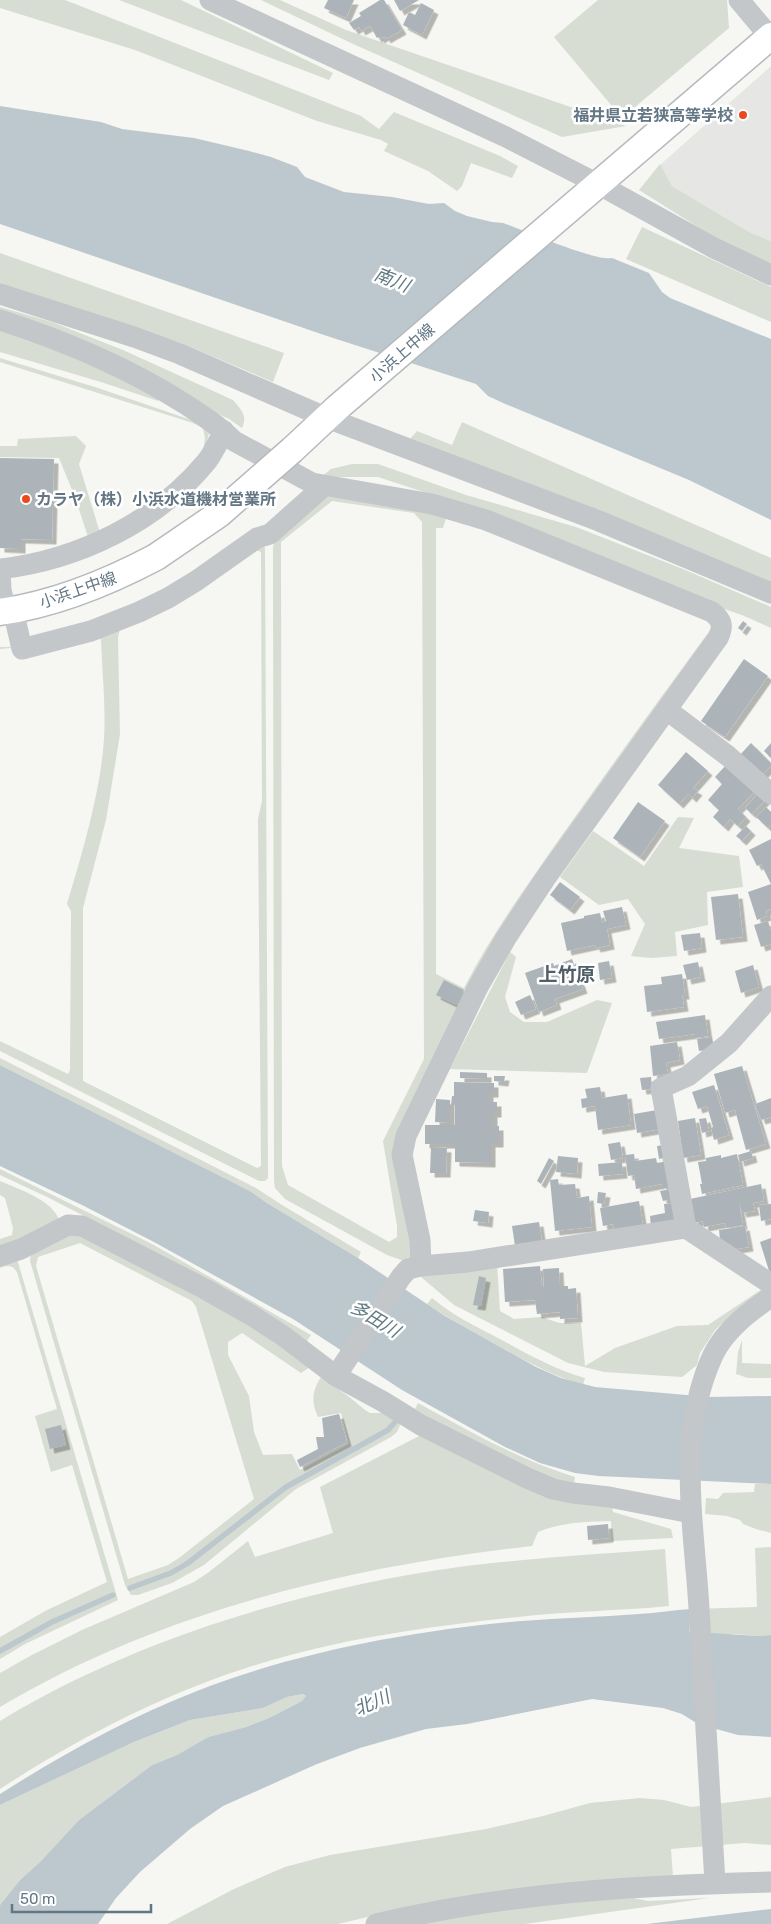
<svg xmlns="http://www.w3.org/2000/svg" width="771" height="1924" viewBox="0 0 771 1924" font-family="Rubik,'Noto Sans JP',sans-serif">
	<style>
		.built { fill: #e6e7e5 }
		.green { fill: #d7ddd3; fill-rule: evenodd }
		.water { fill: #bcc8cd }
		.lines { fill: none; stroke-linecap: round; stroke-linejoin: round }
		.stream { stroke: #bcc8cd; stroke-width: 5.5 }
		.building { fill: #acb4b9; filter: url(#shadow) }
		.major-casing { stroke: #b6babe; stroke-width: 29 }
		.minor { stroke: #c3c7ca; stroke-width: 21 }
		.major { stroke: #fff; stroke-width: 26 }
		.major-bridge-casing { stroke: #b6babe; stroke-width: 29; stroke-linecap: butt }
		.major-bridge { stroke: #fff; stroke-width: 26 }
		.poi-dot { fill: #eb481d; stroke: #fff; stroke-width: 2 }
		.labels { text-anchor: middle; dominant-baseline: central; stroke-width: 5; stroke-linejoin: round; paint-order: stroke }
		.poi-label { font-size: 16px; font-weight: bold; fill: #637684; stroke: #fff; text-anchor: end }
		.street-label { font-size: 16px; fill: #637684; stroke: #fff }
		.water-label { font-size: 18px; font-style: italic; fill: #5f7881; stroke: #fff }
		.quarter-label { font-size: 19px; font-weight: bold; fill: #515f69; stroke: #fff }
	</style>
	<defs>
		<filter id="shadow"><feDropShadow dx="4.5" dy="4.5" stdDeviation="0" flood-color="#0004"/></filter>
	</defs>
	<rect width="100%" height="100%" fill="#f6f6f2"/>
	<polygon class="built" points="771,66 771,241 751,233 672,186 660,165"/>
	<g class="green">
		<polygon points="0,0 65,0 361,116 379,129 394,112 500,156 518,166 512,178 471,163 462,186 457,191 428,171 384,151 388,144 381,140 317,121 135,50 0,8"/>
		<polygon points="119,0 181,0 333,73 329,80"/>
		<polygon points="261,0 280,0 346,30 626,126 562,137 351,43"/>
		<polygon points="598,0 727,0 729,28 622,118 554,37"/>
		<polygon points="660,164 672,186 751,233 771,241 771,264 720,241 639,190"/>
		<polygon points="642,227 771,287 771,322 626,259"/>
		<polygon points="0,253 284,353 273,382 186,345 0,284"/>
		<path d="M0,307L52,322L123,350L233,400C241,410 248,415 242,428L229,419L0,315Z"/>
		<polygon points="0,326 160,395 158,401 101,382 0,352"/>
		<polygon points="0,358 98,388 194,421 210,429 204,455 172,492 163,499 121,524 89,540 75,497 59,458 0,457 0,446 17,446 18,439 76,436 86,446 79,464 100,533 151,505 170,492 203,454 205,438 203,428 193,423 0,362"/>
		<polygon points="462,422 771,558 771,583 410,439 417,431 452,445"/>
		<polygon points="352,464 378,464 466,495 576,527 683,569 771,607 771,628 742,615 715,606 491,514 378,477 321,477 331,469"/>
		<path d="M329,494L430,510L483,526L713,618L716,621V631L540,876L502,935L474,984L402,1134L398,1155L415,1240L411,1258L407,1262L387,1255L285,1199L275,1188L274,1181L273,547L276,538ZM332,501L414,513L422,522L424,1059L383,1141L397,1226V1237L389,1242L288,1185L282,1166L281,542ZM446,518L484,530L710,621L711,629C660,698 610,768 560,838C526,887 491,935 464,988L436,974V528H443Z"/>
		<path d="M261,543L265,548L268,1178L265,1181H259L0,1051V1041L68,1074L70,1070L71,911L67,904C82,854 101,790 104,739C106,707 102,671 101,639L83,641L16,657L11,648L0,649V647L61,646ZM256,550L261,552L262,801L258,819L261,1166L257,1168L83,1081V908L106,820L120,734L118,638L120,628Z"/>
		<polygon points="678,817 694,818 679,848 739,856 743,887 707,892 708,925 675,932 677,956 651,958 631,956 645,924 628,899 599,905 560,877 593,831 644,866"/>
		<polygon points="510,952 516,957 505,997 510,1012 524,1022 547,1022 597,1000 612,1003 587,1073 450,1069"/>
		<polygon points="0,1058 256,1188 282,1205 361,1252 358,1258 267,1203 250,1191 0,1065"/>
		<polygon points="0,1169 152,1244 311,1335 307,1341 127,1238 47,1197 0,1175"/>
		<path d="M0,1181C18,1189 53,1200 59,1220L0,1250V1239L12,1235L13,1228L5,1198L0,1195Z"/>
		<path d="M70,1233L83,1235L248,1323L310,1367L301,1373L242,1333L228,1342V1355L249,1396L254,1432L263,1455L292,1454L300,1470L349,1444L341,1413L318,1417C311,1402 312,1391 321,1377L348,1396L365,1410L370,1413H384L401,1423L397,1432L391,1437L296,1489L204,1565L172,1583L138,1595H131L125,1585L30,1261L31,1250ZM80,1243L192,1301L196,1307L254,1499L179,1558L168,1565L128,1579L36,1266L38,1257Z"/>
		<path d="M17,1259L118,1600L25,1644L0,1659V1637L47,1610L107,1582L72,1465L51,1472L35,1416L57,1409L17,1272C12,1265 8,1265 0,1268V1262Z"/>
		<polygon points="497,1262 500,1311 514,1319 542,1317 559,1323 581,1323 585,1366 615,1348 677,1326 708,1325 765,1287 764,1291 728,1318 715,1330 700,1353 697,1365 682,1377 604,1372 568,1363 454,1305 420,1276"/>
		<path d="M432,1298C452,1315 475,1326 498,1338C526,1353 554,1369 585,1378L583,1385C551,1375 524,1360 495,1344C472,1331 449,1319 427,1304Z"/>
		<polygon points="742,1340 742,1363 771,1364 771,1378 748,1378 736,1374 738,1352"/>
		<path d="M418,1403C469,1431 519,1460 575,1477L574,1485C523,1472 476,1442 430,1418L415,1409Z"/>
		<path d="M421,1435L612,1507L613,1512L671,1529L673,1538L612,1541L611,1521C586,1522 562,1522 538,1532L532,1546C347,1567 162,1611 0,1707V1673L30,1656L82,1630L194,1582L209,1572L248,1541L255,1557L333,1533L320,1487Z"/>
		<polygon points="755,1484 771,1484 771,1533 756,1529 743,1524 740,1520 727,1516 705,1514 706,1498 718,1499 723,1493 754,1492"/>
		<polygon points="771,1547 771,1635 758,1636 735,1634 693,1637 689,1631 692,1609 757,1607 755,1548"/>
		<path d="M665,1549L669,1606C619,1611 568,1611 518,1617C443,1625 367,1635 294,1654C189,1681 91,1730 0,1789V1721C136,1638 309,1587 466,1566C532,1558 599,1554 665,1549Z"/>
		<polygon points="303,1694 307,1697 302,1701 269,1718 246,1727 208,1737 177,1755 152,1765 79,1820 40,1862 20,1880 0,1905 0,1805 134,1742 190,1720 263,1708 287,1697"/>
		<polygon points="771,1797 771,1845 744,1843 671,1849 673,1877 393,1911 338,1924 167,1924 234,1889 285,1867 330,1855 486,1829 543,1816 590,1803 640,1798 664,1800 691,1807"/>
		<path d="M633,1898L648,1901L709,1898L525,1924H413C485,1909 560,1902 633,1898Z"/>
	</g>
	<g class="water">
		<path d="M0,106L101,122L122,129L194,138L249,151L271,157L297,167L305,177L344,192L392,197L429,204L444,203L455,211L467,216L492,222L503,223C523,230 596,262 612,258L649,273L662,292L670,298L771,339V520L689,480L503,403L488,396L476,384L327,336L0,224Z"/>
		<polygon points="0,1065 250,1191 267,1203 358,1258 445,1316 536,1367 561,1378 595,1387 709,1397 771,1396 771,1484 599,1476 575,1473 540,1463 505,1447 402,1390 293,1319 154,1242 82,1205 0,1166"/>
		<path d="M692,1609L689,1631L693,1637L712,1633L758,1636L771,1635V1737L738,1735L698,1724L682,1714L663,1708L592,1699L467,1724L426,1729L360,1748L317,1764L223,1806L190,1829L140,1872L116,1898L98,1924H0V1905L20,1880L40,1862L79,1820L152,1765L177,1755L208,1737L246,1727L269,1718L302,1701L306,1696L303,1694L287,1697L263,1708L190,1720L134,1742L0,1805V1794C63,1754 128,1718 197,1691C296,1652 416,1630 522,1621C561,1618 600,1617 639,1614C657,1613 674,1610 692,1609Z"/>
		<polygon points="771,1909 771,1924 647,1924"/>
	</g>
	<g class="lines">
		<g class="stream">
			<polyline points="130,1588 171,1573 188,1563 286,1487 388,1430 396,1421"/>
			<polyline points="0,1651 52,1622 113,1595"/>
		</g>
	</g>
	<g class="building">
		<polygon points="328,0 354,0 346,18 324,8"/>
		<polygon points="380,0 384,0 402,30 386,39 385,36 380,39 379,37 377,38 370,26 361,31 359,27 354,30 349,23 361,16 359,13"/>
		<polygon points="394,0 419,0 400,11"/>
		<polygon points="421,3 434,10 422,35 403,25 409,12 415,15"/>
		<polygon points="0,458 54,459 52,540 21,539 21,549 0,548"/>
		<polygon points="743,621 747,624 742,631 738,628"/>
		<polygon points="744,659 768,676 725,737 701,721"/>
		<polygon points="751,743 771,763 771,766 761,776 739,756"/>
		<polygon points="771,743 771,758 764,751"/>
		<polygon points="686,752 708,771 693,788 698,791 692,798 688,794 679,804 658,785"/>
		<polygon points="727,764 756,790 738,809 746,817 738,826 730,819 724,827 713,817 719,810 708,800 722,784 715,777"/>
		<polygon points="759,792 766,799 752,814 745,808"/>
		<polygon points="638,802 665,821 640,857 613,838"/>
		<polygon points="766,807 771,812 771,825 768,828 756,817"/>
		<polygon points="746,826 751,831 742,841 736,836"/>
		<polygon points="771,839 771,884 761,864 757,866 749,850"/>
		<polygon points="560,882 580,897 570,910 550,895"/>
		<polygon points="771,884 771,909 766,911 767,916 757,920 748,892"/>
		<polygon points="738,894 743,937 716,940 711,897"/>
		<polygon points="622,907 626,925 607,929 610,945 596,948 595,945 567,951 561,923 584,918 584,916 600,913 602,922 606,921 603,911"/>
		<polygon points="768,921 771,931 771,944 761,947 754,925"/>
		<polygon points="700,933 702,948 684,951 681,935"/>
		<polygon points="572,959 583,989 555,999 557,1005 539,1012 525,973 553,963 554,966"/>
		<polygon points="609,961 612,978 600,980 598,963"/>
		<polygon points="698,962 701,977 687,980 683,965"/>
		<polygon points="753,965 759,987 741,993 735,971"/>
		<polygon points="682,974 685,995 682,995 684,1007 647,1012 644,986 662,984 661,977"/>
		<polygon points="444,980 464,990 457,1005 436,995"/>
		<polygon points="530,995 536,1009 521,1015 515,1002"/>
		<polygon points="705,1015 708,1036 695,1038 695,1034 659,1039 656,1022"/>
		<polygon points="712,1037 714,1049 699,1051 697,1039"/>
		<polygon points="677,1042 680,1060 666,1063 668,1074 653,1076 650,1046"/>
		<polygon points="742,1066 766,1144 746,1150 735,1110 725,1113 714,1074"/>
		<polygon points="460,1072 487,1073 487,1079 460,1078"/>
		<polygon points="494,1076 505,1076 504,1082 494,1081"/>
		<polygon points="651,1077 652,1089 642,1090 640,1078"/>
		<polygon points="454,1082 494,1083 494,1093 489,1093 489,1102 497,1102 497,1113 493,1113 493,1126 499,1126 499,1143 491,1143 491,1163 455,1162 455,1144 425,1144 425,1125 455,1125 455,1105 451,1105 452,1096 454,1096"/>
		<polygon points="714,1085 729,1135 714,1140 711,1128 713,1127 707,1106 698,1109 692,1092"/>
		<polygon points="600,1087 602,1098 627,1094 631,1125 598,1130 595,1106 582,1108 581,1099 587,1098 585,1089"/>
		<polygon points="771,1098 771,1117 761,1120 755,1104"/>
		<polygon points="436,1099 450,1100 450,1123 435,1122"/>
		<polygon points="657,1110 660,1129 637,1133 634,1114"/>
		<polygon points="695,1118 701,1155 683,1158 678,1121"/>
		<polygon points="706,1118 709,1131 702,1133 699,1119"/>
		<polygon points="620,1142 623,1158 611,1160 608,1144"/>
		<polygon points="666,1145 669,1157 659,1159 657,1146"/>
		<polygon points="431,1147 447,1148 446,1173 430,1173"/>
		<polygon points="751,1151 753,1158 740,1162 738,1155"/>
		<polygon points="634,1154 635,1161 656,1158 657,1163 669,1161 674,1186 662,1189 662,1184 636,1189 634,1175 628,1176 625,1155"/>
		<polygon points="737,1154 743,1185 702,1194 700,1184 702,1184 698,1162 706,1161 706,1158 721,1155 721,1158"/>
		<polygon points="558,1156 578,1158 577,1174 556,1172"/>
		<polygon points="549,1158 554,1161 541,1184 537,1181"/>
		<polygon points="622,1162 623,1174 599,1176 598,1164"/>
		<polygon points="558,1179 559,1185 575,1184 577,1198 589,1196 592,1227 555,1231 550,1180"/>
		<polygon points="761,1184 764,1201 753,1203 755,1211 742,1213 739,1203 743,1225 726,1228 725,1223 704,1227 703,1221 694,1223 690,1199"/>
		<polygon points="671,1189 673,1199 663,1201 660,1191"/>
		<polygon points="598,1192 606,1193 604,1204 597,1203"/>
		<polygon points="639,1201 643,1226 614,1231 613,1224 603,1226 600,1208"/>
		<polygon points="674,1203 677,1224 651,1227 650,1216 665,1213 664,1204"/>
		<polygon points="771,1204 771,1219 761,1221 759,1205"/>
		<polygon points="475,1210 489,1212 488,1223 473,1221"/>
		<polygon points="539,1222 542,1242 515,1246 512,1226"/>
		<polygon points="745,1226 749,1247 736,1249 720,1240 719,1230"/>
		<polygon points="771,1238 771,1273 770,1274 760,1242"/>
		<polygon points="540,1266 542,1287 544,1287 543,1269 559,1268 560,1286 568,1286 568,1289 576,1288 578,1318 560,1319 560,1312 537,1314 535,1300 505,1302 503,1269"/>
		<polygon points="479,1276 486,1278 481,1306 473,1305"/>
		<polygon points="339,1414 347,1442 300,1467 297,1460 318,1449 316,1437 324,1437 322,1418"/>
		<polygon points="61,1425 66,1445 50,1449 45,1429"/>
		<polygon points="608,1524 609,1538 588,1540 587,1526"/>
	</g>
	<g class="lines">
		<defs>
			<g id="major">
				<polyline points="292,450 337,408 771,36"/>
				<path d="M0,612C56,604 107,583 156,557"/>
			</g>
		</defs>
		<use href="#major" class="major-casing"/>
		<g class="minor">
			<polyline points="210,0 506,137 598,184 714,248 771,275"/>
			<polyline points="739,0 770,37"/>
			<polyline points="0,294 134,337 180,354 327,418 599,521 771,593"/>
			<path d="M0,320C65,341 127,367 185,404C202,415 219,426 234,441L312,483L432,504L486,520L712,612C722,620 724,626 718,638L545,879L506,938L478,987L406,1136L402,1155L420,1240L421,1266L408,1269L401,1277L336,1376"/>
			<polyline points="13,610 22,649 91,631 139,612 168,598 196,581 257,538 270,534 324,486"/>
			<path d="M6,611L1,590L0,569C78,560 157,522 207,461C214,452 219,440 224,431"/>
			<polyline points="667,710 728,756 771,794"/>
			<polyline points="686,1228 661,1088 688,1076 729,1043 771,996"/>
			<polyline points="0,1256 21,1249 68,1225 82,1226 205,1289 251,1315 282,1335 336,1376 382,1401 421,1425 527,1478 553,1489 573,1493 609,1497 691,1513"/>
			<polyline points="421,1266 468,1262 686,1228 771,1284"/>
			<path d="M715,1883C710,1792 704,1700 699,1608C694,1524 676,1435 713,1355C725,1330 749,1312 771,1297"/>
			<path d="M376,1924C504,1893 639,1885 771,1882"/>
		</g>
		<use href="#major" class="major"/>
		<defs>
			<polyline id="major-bridge" points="156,557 219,514 292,450"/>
		</defs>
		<use href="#major-bridge" class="major-bridge-casing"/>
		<use href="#major-bridge" class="major-bridge"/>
	</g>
	<g class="poi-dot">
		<circle cx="743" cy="115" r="5"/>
		<circle cx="26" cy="499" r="5"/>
	</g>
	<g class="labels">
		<g class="poi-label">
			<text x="733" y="115">福井県立若狭高等学校</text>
			<text x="36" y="499" text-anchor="start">カラヤ（株）小浜水道機材営業所</text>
		</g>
		<g class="street-label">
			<text transform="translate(402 353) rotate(-41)">小浜上中線</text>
			<text transform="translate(78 590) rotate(-19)">小浜上中線</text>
		</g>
		<g class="water-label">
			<text transform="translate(392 280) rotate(22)">南川</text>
			<text transform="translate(375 1319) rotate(31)">多田川</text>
			<text transform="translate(372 1703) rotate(-24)">北川</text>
		</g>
		<g class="quarter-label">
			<text x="567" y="974">上竹原</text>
		</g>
	</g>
	<path d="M12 1904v8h139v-8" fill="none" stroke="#637684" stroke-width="2.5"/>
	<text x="20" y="1904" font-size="15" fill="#637684" stroke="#ffffff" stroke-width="4" paint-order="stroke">50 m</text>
</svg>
